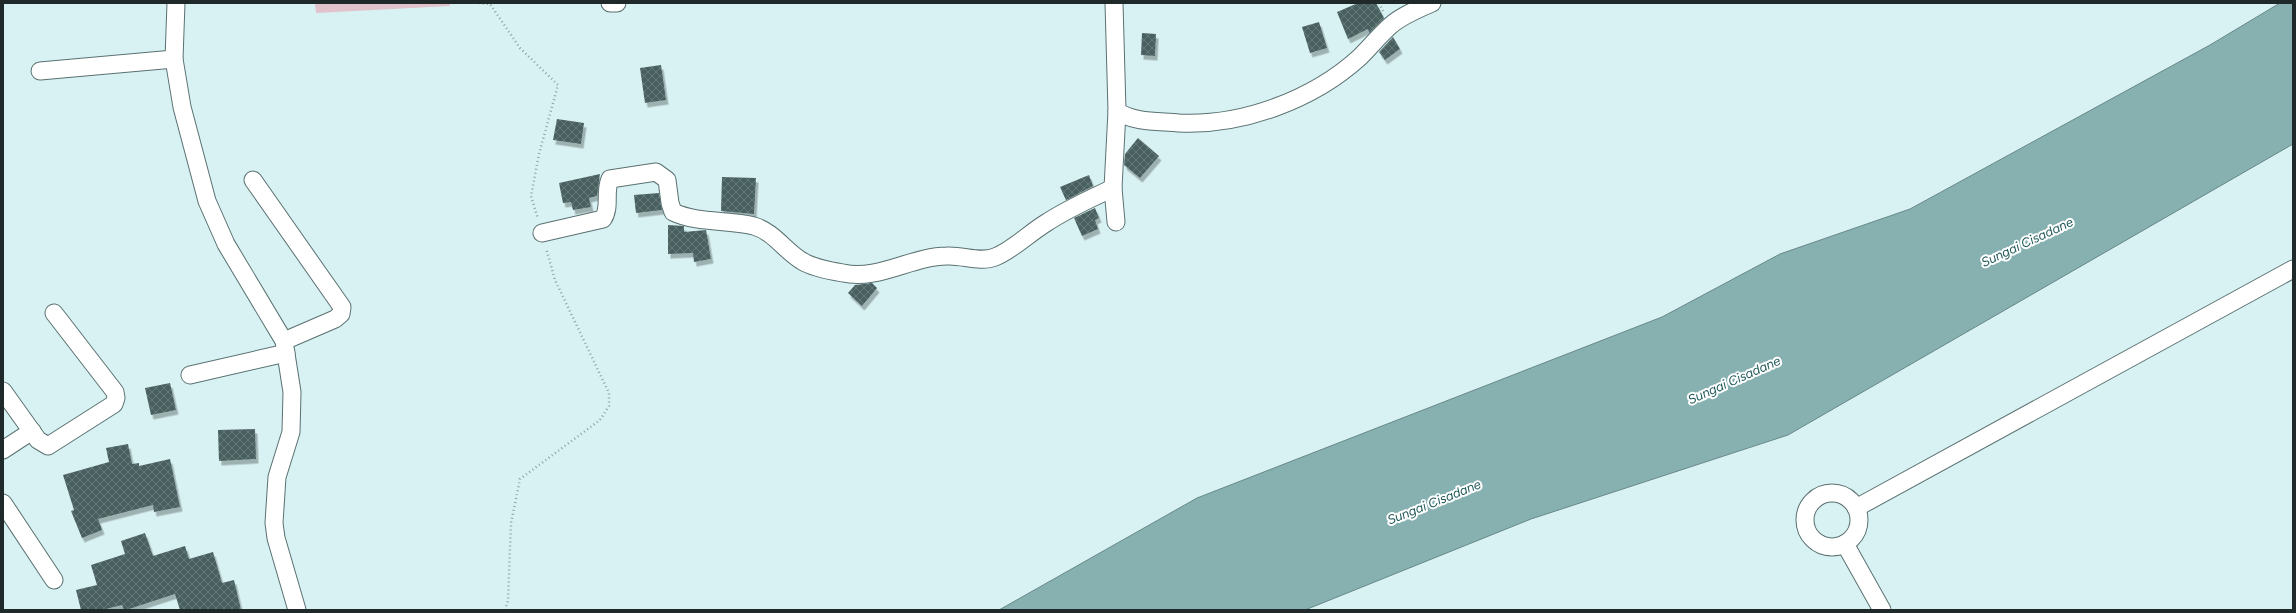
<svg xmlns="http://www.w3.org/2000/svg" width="2296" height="613" viewBox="0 0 2296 613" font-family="Figtree,sans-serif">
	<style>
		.pitch { fill: #e2c3cb }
		.water { fill: #87b0b0; stroke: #688888 }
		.building { fill: url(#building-cross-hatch); filter: url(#shadow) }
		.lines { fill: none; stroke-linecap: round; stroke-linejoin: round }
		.street-casing { stroke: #5a7171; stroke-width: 19 }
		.path { stroke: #8fa3a3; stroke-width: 2.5; stroke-dasharray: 1 3; stroke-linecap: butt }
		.street { stroke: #fff; stroke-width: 17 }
		.labels { text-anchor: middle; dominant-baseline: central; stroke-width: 4; stroke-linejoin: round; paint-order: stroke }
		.water-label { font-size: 13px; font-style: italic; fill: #1f595a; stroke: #fff }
	</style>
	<defs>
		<pattern id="building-cross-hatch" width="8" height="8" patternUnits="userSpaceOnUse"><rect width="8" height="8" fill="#4a6061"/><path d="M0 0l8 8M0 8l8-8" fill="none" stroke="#667878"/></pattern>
		<filter id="shadow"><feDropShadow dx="2.5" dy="4.5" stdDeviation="0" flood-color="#0004"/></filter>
	</defs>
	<rect width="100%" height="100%" fill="#d8f1f2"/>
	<polygon class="pitch" points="315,3 449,3 450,6 316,13"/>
	<polygon class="water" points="2280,3 2293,3 2293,144 1788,435 1531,519 1305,610 999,610 1197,498 1662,317 1780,254 1910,209 2210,45"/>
	<g class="building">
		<polygon points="1358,3 1376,3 1384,18 1369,33 1368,29 1348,39 1337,12"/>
		<polygon points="1319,22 1327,48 1310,53 1302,27"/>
		<polygon points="1142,33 1156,34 1155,56 1141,55"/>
		<polygon points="1393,37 1400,49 1385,60 1379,52"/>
		<polygon points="661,65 666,100 645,103 640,68"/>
		<polygon points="557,119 584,123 581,144 553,140"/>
		<polygon points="1138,138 1159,156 1140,178 1124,165 1125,154"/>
		<polygon points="600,174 597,196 589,198 591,207 573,210 571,202 563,203 559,183"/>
		<polygon points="1089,175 1093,186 1066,200 1060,187"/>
		<polygon points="722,177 756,178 754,214 721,211"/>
		<polygon points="659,193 662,210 636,213 634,195"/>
		<polygon points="1095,208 1099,218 1095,220 1098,229 1082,236 1074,218"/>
		<polygon points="668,225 684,226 684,232 706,230 711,259 694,262 693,253 668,254"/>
		<polygon points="872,283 877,288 862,306 848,293 855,285"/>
		<polygon points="170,383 176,410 151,415 145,388"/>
		<polygon points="255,429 256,459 219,461 218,430"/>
		<polygon points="128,444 132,464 139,463 139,466 170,459 180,507 154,512 153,505 98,519 102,530 82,538 71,511 74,510 63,475 109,462 106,448"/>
		<polygon points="145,533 153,556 185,546 189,559 213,552 222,583 234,580 241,610 180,610 175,594 126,610 124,610 122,605 102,610 81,610 76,590 97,585 91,565 125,554 121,541"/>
	</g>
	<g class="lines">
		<defs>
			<g id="street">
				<polyline points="176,3 174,59 182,107 207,201 226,244 284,341 292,392 291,432 277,477 274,523 276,538 297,610"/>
				<polyline points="610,3 617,3"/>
				<polyline points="1114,3 1117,111 1113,188 1116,222"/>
				<polyline points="40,71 174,59"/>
				<path d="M1117,111C1134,123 1158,121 1179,123C1242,126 1313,100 1360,57C1370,47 1379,36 1390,26C1401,16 1418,9 1432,3"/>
				<polyline points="253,180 342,307 341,314 335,319 284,341"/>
				<path d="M542,233L603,219C611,207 604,192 610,179L656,172L667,180L670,203L673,212C699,224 727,219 754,226C774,232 785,251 802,261C813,268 831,271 843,273C878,281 912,256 947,256C963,255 980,263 995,257C1011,251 1031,232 1046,223C1067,209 1090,199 1113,188"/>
				<polyline points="190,375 286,353"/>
				<polyline points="3,391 38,440 48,446 114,404 116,398 115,392 54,313"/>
				<polyline points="3,450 32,431"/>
				<circle cx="1832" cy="520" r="27"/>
				<polyline points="3,503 54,580"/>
				<polyline points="1856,508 2293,269"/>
				<polyline points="1845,544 1882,610"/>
			</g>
		</defs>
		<use href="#street" class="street-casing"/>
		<g class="path">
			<polyline points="479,3 490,4 520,48 558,85 539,154 531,196 538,219"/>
			<polyline points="1379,3 1383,11"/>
			<polyline points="505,610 508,601 511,523 520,479 600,420 609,406 609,393 555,280 546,248"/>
		</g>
		<use href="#street" class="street"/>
	</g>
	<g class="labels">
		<g class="water-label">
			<text transform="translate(2027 242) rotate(-25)">Sungai Cisadane</text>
			<text transform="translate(1734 380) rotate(-24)">Sungai Cisadane</text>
			<text transform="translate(1434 502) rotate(-22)">Sungai Cisadane</text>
		</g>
	</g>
	<rect width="2296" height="613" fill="none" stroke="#1f2929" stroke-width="8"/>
</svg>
